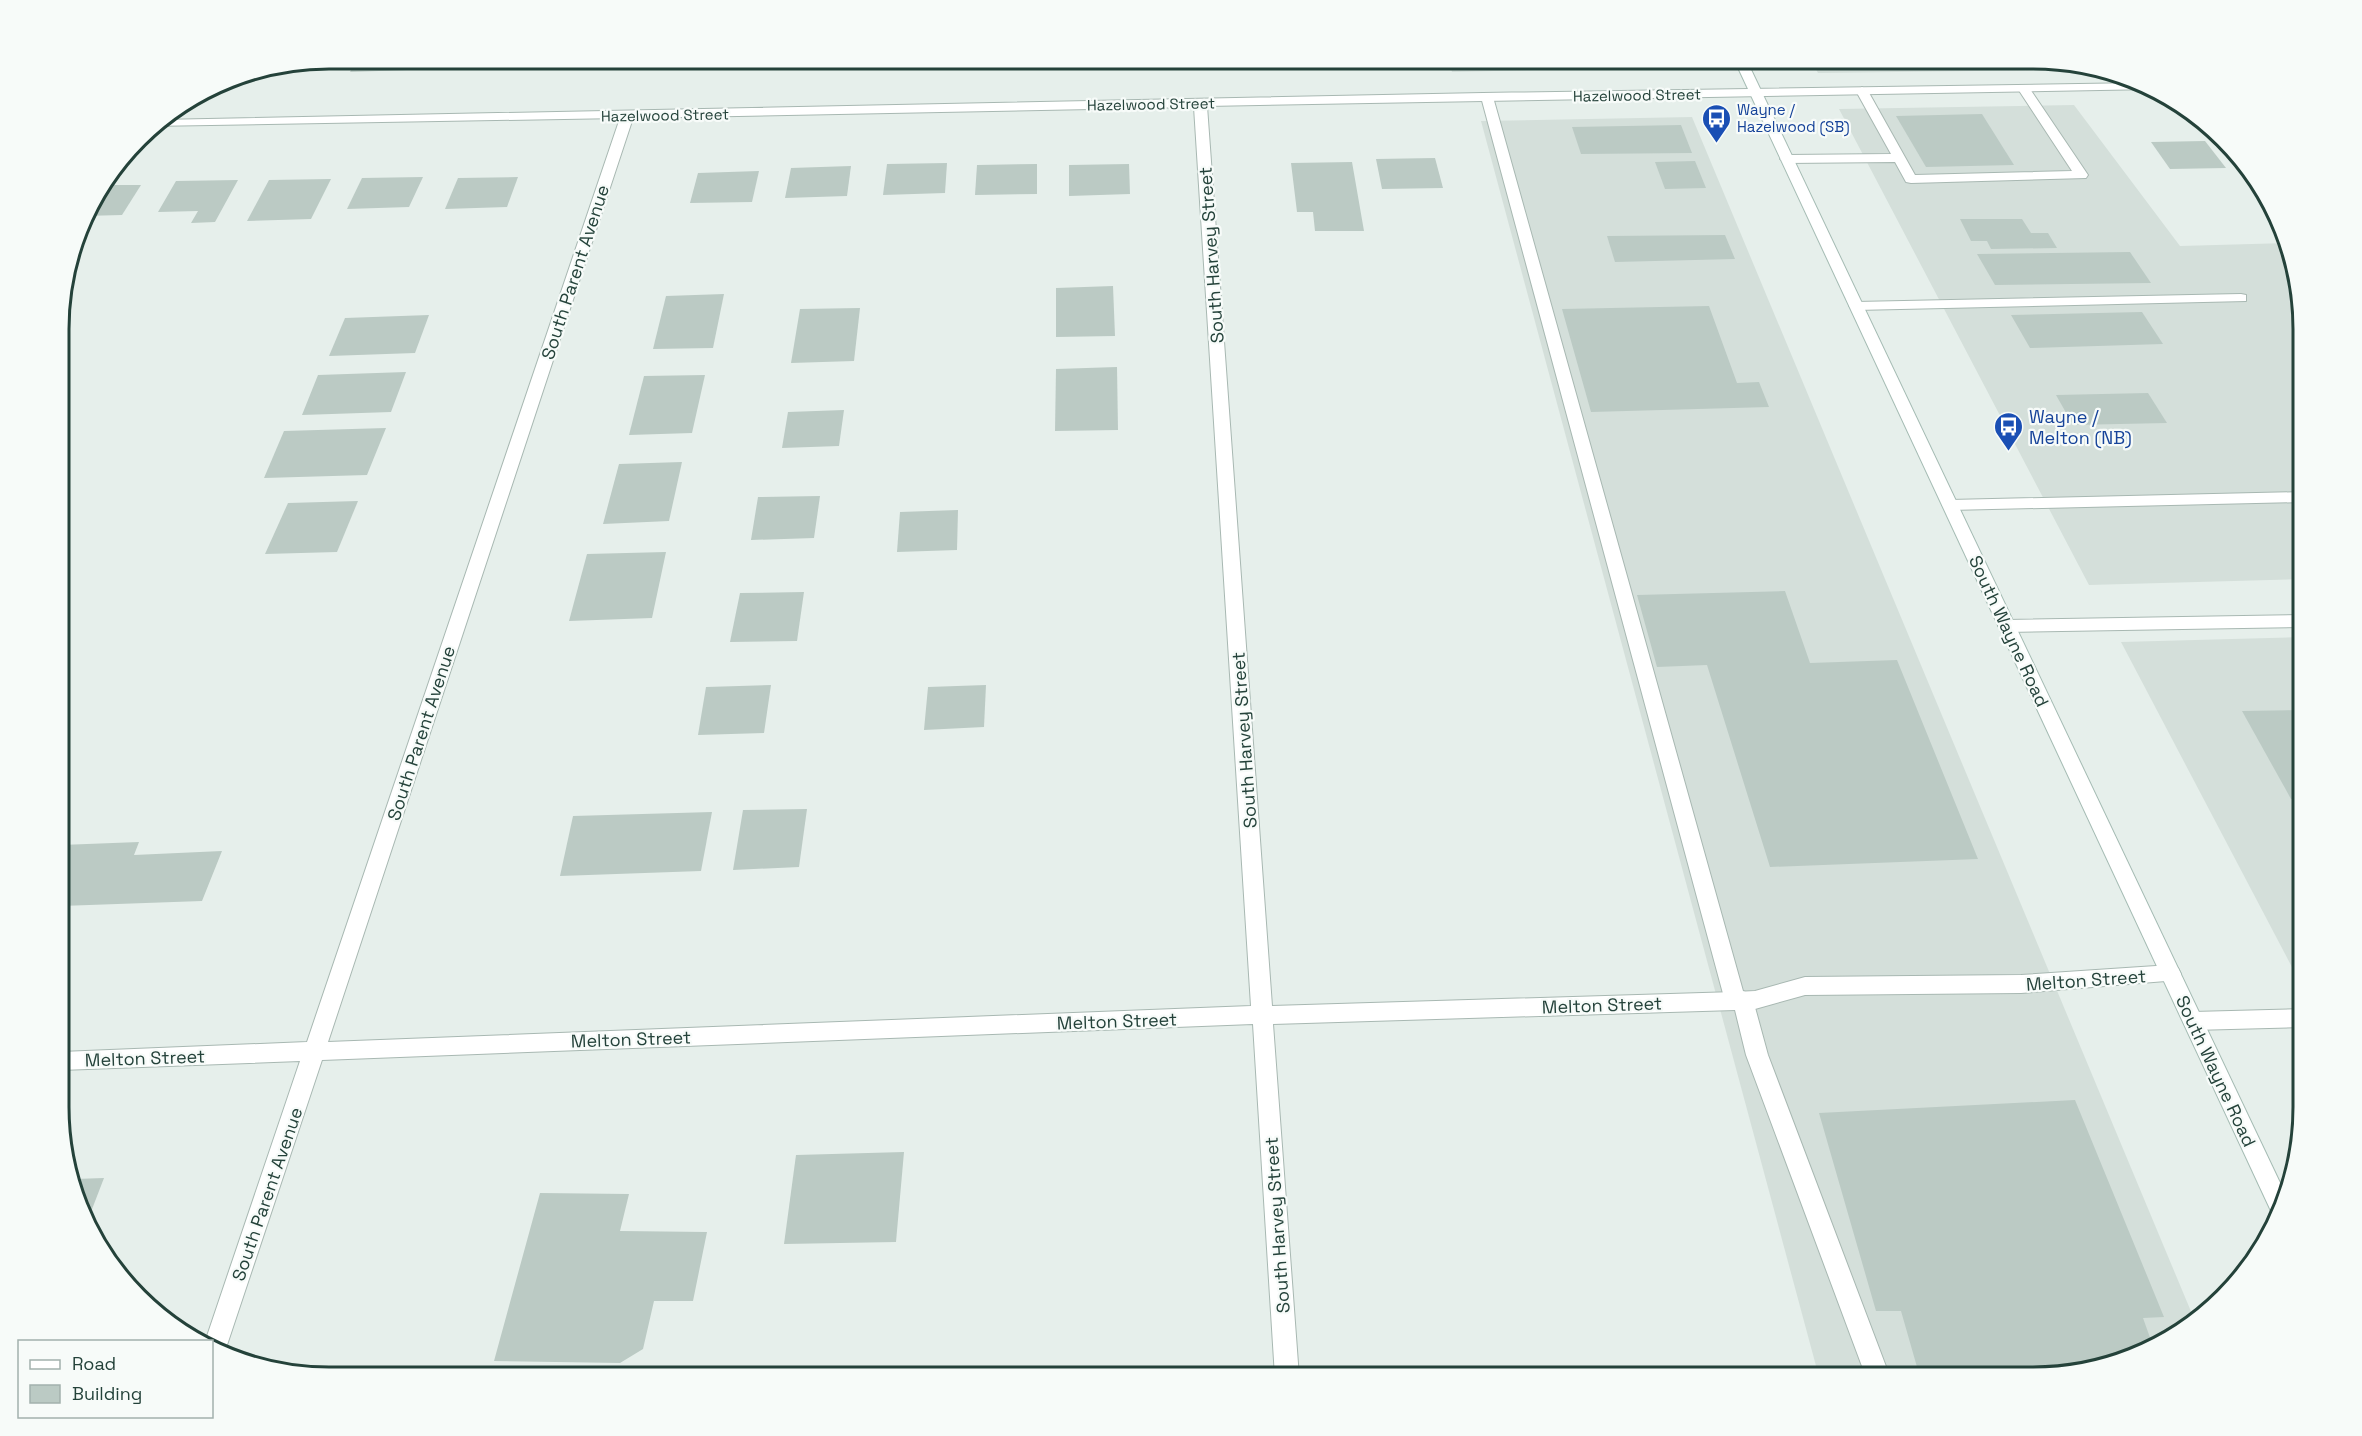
<svg xmlns="http://www.w3.org/2000/svg" width="2362" height="1436" viewBox="0 0 2362 1436" font-family="'Space Grotesk',sans-serif">
	<style>
		.built { fill: #d4dfda }
		.building { fill: #bbcac4 }
		.lines { fill: none; stroke-linecap: round; stroke-linejoin: round }
		.lane-casing { stroke: #a8b8b2; stroke-width: 2 }
		.street-casing { stroke: #a8b8b2; stroke-width: 2 }
		.secondary-casing { stroke: #a4bbb3; stroke-width: 2 }
		.lane { fill: #fff; fill-rule: evenodd }
		.street { fill: #fff; fill-rule: evenodd }
		.secondary { fill: #fff; fill-rule: evenodd }
		.labels { text-anchor: middle; dominant-baseline: central; stroke-width: 4.5; stroke-linejoin: round; paint-order: stroke }
		.far-street-label { font-size: 15px; fill: #24423a; stroke: #f7fbf9 }
		.far-transit-label { font-size: 15px; fill: #164399; stroke: #f7fbf9; text-anchor: start }
		.street-label { font-size: 18px; fill: #24423a; stroke: #f7fbf9 }
		.transit-label { font-size: 18px; fill: #164399; stroke: #f7fbf9; text-anchor: start }
		.rim { fill: none; stroke: #24423a; stroke-width: 3 }
	</style>
	<rect width="100%" height="100%" fill="#e6efeb"/>
	<g class="built">
		<polygon points="1448,59 1668,59 1672,67 1452,72"/>
		<polygon points="1810,59 2034,59 2053,61 2060,70 1818,73"/>
		<polygon points="2074,105 2180,246 2289,243 2303,311 2303,579 2089,585 1839,109"/>
		<polygon points="1692,117 2195,1321 2169,1341 2051,1377 1819,1377 1481,121"/>
		<polygon points="2303,637 2303,988 2121,642"/>
	</g>
	<g class="building">
		<polygon points="327,59 321,70 269,72 269,70"/>
		<polygon points="357,59 413,59 407,70 350,72"/>
		<polygon points="442,59 498,59 493,69 436,70"/>
		<polygon points="527,59 584,59 582,66 523,67"/>
		<polygon points="614,59 670,59 669,62 612,63"/>
		<polygon points="1982,114 2014,165 1926,167 1896,116"/>
		<polygon points="1681,125 1692,153 1581,154 1572,127"/>
		<polygon points="2205,141 2226,168 2170,169 2151,142"/>
		<polygon points="1435,158 1443,188 1382,189 1376,159"/>
		<polygon points="1695,161 1706,188 1665,189 1655,162"/>
		<polygon points="1352,162 1364,231 1315,231 1313,212 1297,212 1291,163"/>
		<polygon points="947,163 945,193 883,195 887,164"/>
		<polygon points="1037,164 1037,194 975,195 977,165"/>
		<polygon points="1129,164 1130,194 1069,196 1069,165"/>
		<polygon points="851,166 847,196 785,198 791,168"/>
		<polygon points="759,171 752,202 690,203 698,173"/>
		<polygon points="423,177 409,207 347,209 362,178"/>
		<polygon points="518,177 507,207 445,209 458,178"/>
		<polygon points="331,179 311,219 247,221 269,180"/>
		<polygon points="238,180 215,222 191,223 198,211 158,212 176,181"/>
		<polygon points="105,185 141,185 122,215 84,216"/>
		<polygon points="1960,219 2022,219 2031,233 2048,233 2057,248 1991,249 1987,241 1971,241"/>
		<polygon points="1725,235 1735,259 1615,262 1607,236"/>
		<polygon points="2130,252 2151,283 1995,285 1977,254"/>
		<polygon points="1113,286 1115,336 1056,337 1056,288"/>
		<polygon points="724,294 713,348 653,349 666,296"/>
		<polygon points="1709,306 1737,383 1759,382 1769,407 1591,412 1562,309"/>
		<polygon points="860,308 854,361 791,363 800,309"/>
		<polygon points="2142,312 2163,344 2030,348 2011,315"/>
		<polygon points="429,315 415,353 329,356 345,318"/>
		<polygon points="1117,367 1118,430 1055,431 1056,369"/>
		<polygon points="406,372 391,412 302,415 318,375"/>
		<polygon points="705,375 692,433 629,435 644,376"/>
		<polygon points="2148,393 2167,423 2073,425 2056,395"/>
		<polygon points="844,410 839,446 782,448 788,412"/>
		<polygon points="386,428 367,475 264,478 284,431"/>
		<polygon points="682,462 669,521 603,524 619,464"/>
		<polygon points="820,496 814,538 751,540 758,497"/>
		<polygon points="358,501 337,552 265,554 288,503"/>
		<polygon points="958,510 957,550 897,552 900,512"/>
		<polygon points="666,552 652,618 569,621 587,554"/>
		<polygon points="1785,591 1810,663 1897,660 1978,859 1770,867 1707,665 1657,667 1637,595"/>
		<polygon points="804,592 797,641 730,642 740,593"/>
		<polygon points="771,685 764,733 698,735 706,687"/>
		<polygon points="986,685 984,727 924,730 928,687"/>
		<polygon points="2303,710 2303,799 2291,799 2242,711"/>
		<polygon points="807,809 799,867 733,870 743,810"/>
		<polygon points="712,812 701,871 560,876 573,816"/>
		<polygon points="139,842 134,855 222,851 202,901 61,906 61,845"/>
		<polygon points="2075,1100 2164,1317 2143,1318 2153,1346 2090,1365 1919,1374 1901,1311 1876,1311 1819,1113"/>
		<polygon points="904,1152 896,1242 784,1244 796,1155"/>
		<polygon points="104,1178 89,1217 75,1179"/>
		<polygon points="540,1193 629,1194 620,1231 707,1232 693,1301 654,1301 643,1349 620,1363 494,1361"/>
	</g>
	<g class="lines">
		<defs>
			<g id="lane">
				<polygon points="2024,85 2028,86 2088,175 2086,178 1911,183 1906,182 1895,162 1787,163 1780,159 1787,155 1891,154 1856,91 1862,87 1868,91 1915,175 2072,171 2018,89"/>
				<polygon points="1487,93 1493,97 1743,991 1750,994 1753,1000 1768,1055 1890,1377 1866,1377 1746,1055 1735,1010 1728,1007 1725,1001 1481,97"/>
				<polygon points="2241,294 2246,295 2246,301 1856,310 1849,306 1856,302"/>
				<polygon points="2303,492 2303,502 1950,510 1942,505 1950,500"/>
				<polygon points="2303,1009 2303,1027 2193,1030 2186,1027 2183,1021 2186,1015 2193,1012"/>
			</g>
			<g id="street">
				<path d="M2141,83L2155,89L1207,106L1272,1006L1735,992L1755,991L1805,977L2021,975L2171,965L2178,968L2181,974L2178,980L2021,993L1805,995L1755,1009L1735,1010L1273,1024L1299,1377H1275L1253,1024L322,1060L224,1354L212,1349V1342H205L300,1061L61,1070V1052L307,1042L620,118L150,126L159,120L1483,93ZM1194,107L1251,1006L328,1042L633,118Z"/>
				<polygon points="2303,615 2303,627 2007,632 1998,626 2007,620"/>
			</g>
			<polygon id="secondary" points="1734,59 1746,59 2283,1189 2276,1213 2271,1211"/>
		</defs>
		<use href="#lane" class="lane-casing"/>
		<use href="#street" class="street-casing"/>
		<use href="#secondary" class="secondary-casing"/>
		<use href="#lane" class="lane"/>
		<use href="#street" class="street"/>
		<use href="#secondary" class="secondary"/>
	</g>
	<defs>
		<symbol id="bus-pin" viewBox="-11 -11 22 30"><path d="M0 17L-7.5 6A9.5 9.5 0 1 1 7.5 6Z" fill="#1a4fb4" stroke="#f7fbf9"/><path d="M-5-6H5V4H4V6H2V4H-2V6H-4V4H-5ZM-3.5-4V0h7V-4ZM-3.5 1.2v1.5H-2V1.2ZM2 1.2v1.5H3.5V1.2Z" fill="#fff"/></symbol>
	</defs>
	<g fill-rule="evenodd">
		<use href="#bus-pin" x="1700" y="102" width="33" height="45"/>
		<use href="#bus-pin" x="1992" y="410" width="33" height="45"/>
	</g>
	<g class="labels">
		<g class="far-street-label">
			<text transform="translate(1637 95) rotate(-1)">Hazelwood Street</text>
			<text transform="translate(1151 104) rotate(-1)">Hazelwood Street</text>
			<text transform="translate(665 115) rotate(-1)">Hazelwood Street</text>
		</g>
		<g class="far-transit-label">
			<text x="1737" y="109">Wayne /<tspan x="1737" dy="17">Hazelwood (SB)</tspan></text>
		</g>
		<g class="street-label">
			<text transform="translate(1211 255) rotate(-94)">South Harvey Street</text>
			<text transform="translate(575 272) rotate(-72)">South Parent Avenue</text>
			<text transform="translate(2009 631) rotate(65)">South Wayne Road</text>
			<text transform="translate(421 733) rotate(-72)">South Parent Avenue</text>
			<text transform="translate(1244 740) rotate(-94)">South Harvey Street</text>
			<text transform="translate(2086 980) rotate(-4)">Melton Street</text>
			<text transform="translate(1602 1005) rotate(-2)">Melton Street</text>
			<text transform="translate(1117 1021) rotate(-2)">Melton Street</text>
			<text transform="translate(631 1039) rotate(-2)">Melton Street</text>
			<text transform="translate(145 1058) rotate(-2)">Melton Street</text>
			<text transform="translate(2216 1071) rotate(65)">South Wayne Road</text>
			<text transform="translate(267 1194) rotate(-71)">South Parent Avenue</text>
			<text transform="translate(1277 1225) rotate(-94)">South Harvey Street</text>
		</g>
		<g class="transit-label">
			<text x="2029" y="416">Wayne /<tspan x="2029" dy="21">Melton (NB)</tspan></text>
		</g>
	</g>
	<path d="M0 0H2362V1436H0ZM329 69H2033A260 260 0 0 1 2293 329V1107A260 260 0 0 1 2033 1367H329A260 260 0 0 1 69 1107V329A260 260 0 0 1 329 69Z" fill="#f7fbf9" fill-rule="evenodd"/>
	<path class="rim" d="M329 69H2033A260 260 0 0 1 2293 329V1107A260 260 0 0 1 2033 1367H329A260 260 0 0 1 69 1107V329A260 260 0 0 1 329 69Z"/>
	<rect x="18" y="1340" width="195" height="78" fill="#f7fbf9" stroke="#a3b1ad" stroke-width="1.5"/>
	<rect x="30" y="1360" width="30" height="9" fill="#ffffff" stroke="#a3b1ad" stroke-width="1.5"/>
	<text x="72" y="1370" font-size="18" fill="#24423a">Road</text>
	<rect x="30" y="1385" width="30" height="18" fill="#bbcac4" stroke="#a3b1ad" stroke-width="1.5"/>
	<text x="72" y="1400" font-size="18" fill="#24423a">Building</text>
</svg>
